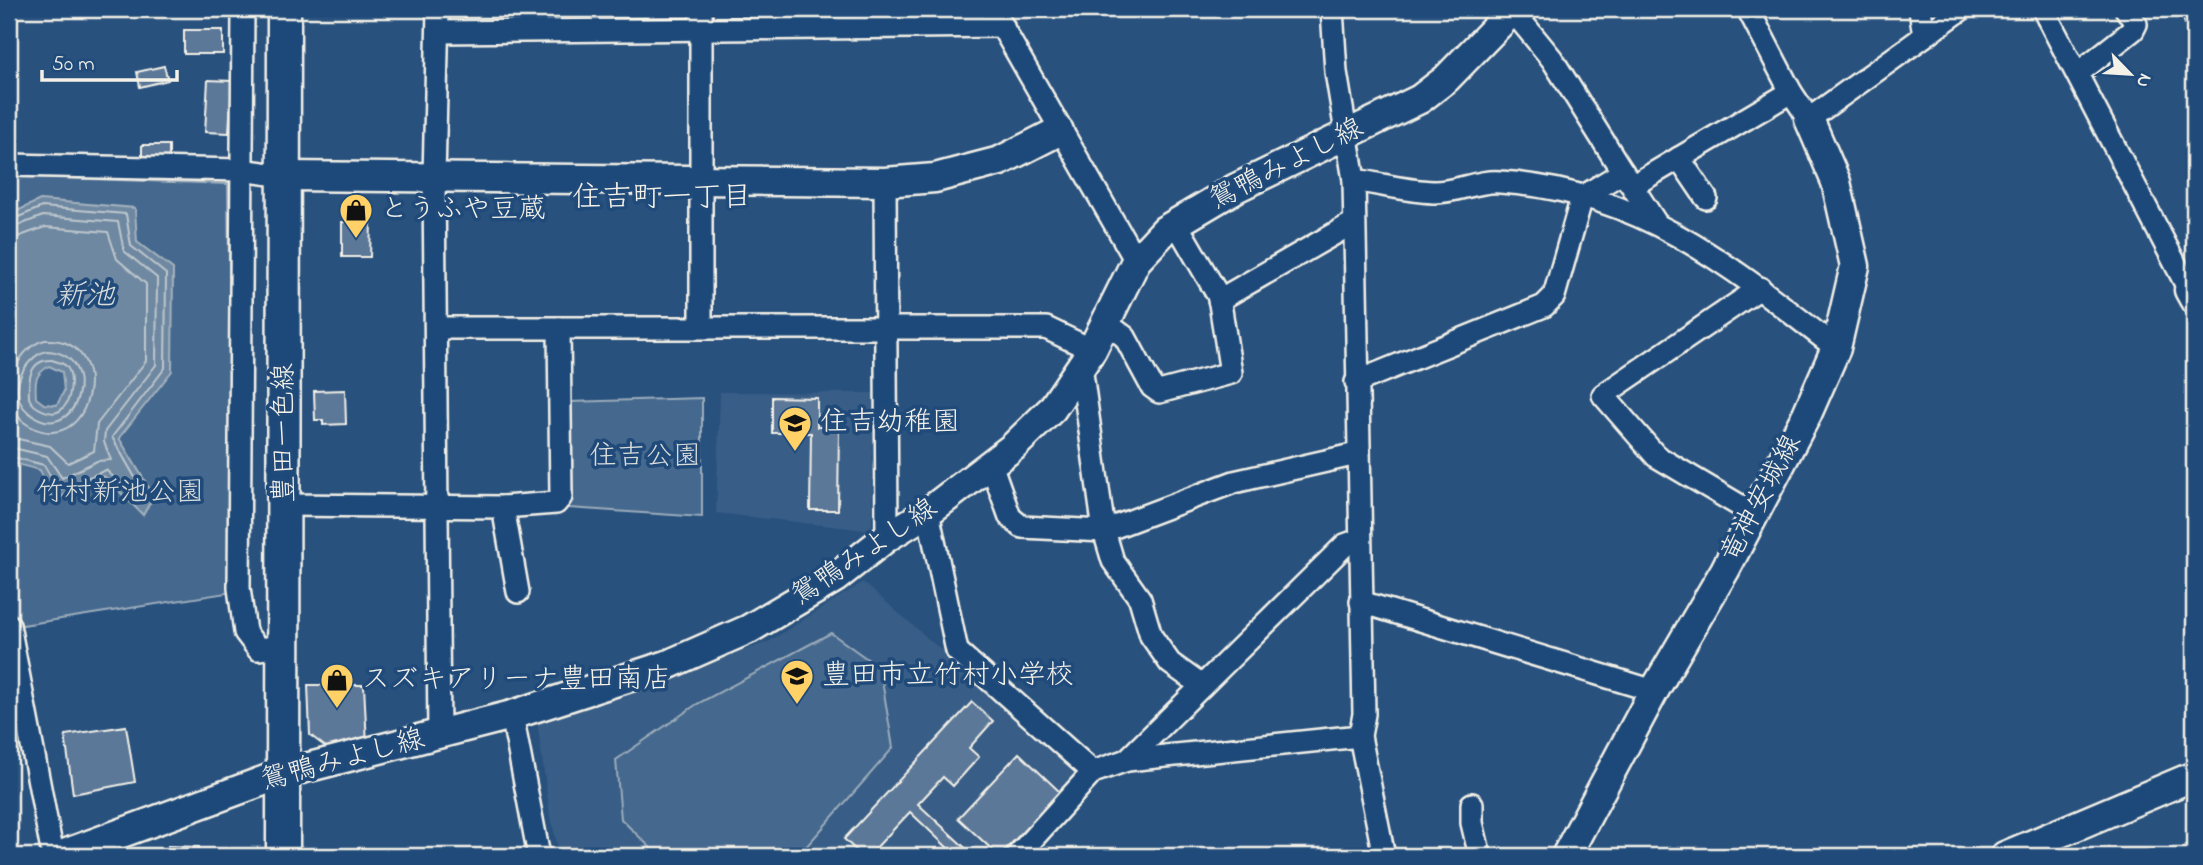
<svg xmlns="http://www.w3.org/2000/svg" width="2203" height="865" viewBox="0 0 2203 865" font-family="'Indie Flower','Klee One',sans-serif">
	<style>
		.built { fill: #375d86 }
		.green { fill: #45688e; stroke: #9cacbb; stroke-width: 2 }
		.water { fill: #6e88a2; stroke: #a4b2be; stroke-width: 2; fill-rule: evenodd }
		.lines { fill: none; stroke-linecap: round; stroke-linejoin: round }
		.shore { stroke: #bec7cc; stroke-width: 2 }
		.building { fill: #5b7899; stroke: #f4f1e8; stroke-width: 2 }
		.street-casing { stroke: #f4f1e8; stroke-width: 26 }
		.secondary-casing { stroke: #f4f1e8; stroke-width: 33 }
		.primary-casing { stroke: #f4f1e8; stroke-width: 37 }
		.street { stroke: #1f4a7a; stroke-width: 21 }
		.secondary { stroke: #1f4a7a; stroke-width: 28 }
		.primary { stroke: #1f4a7a; stroke-width: 32 }
		.rail { stroke: #f4f1e8; stroke-width: 5 }
		.labels { text-anchor: middle; dominant-baseline: central; stroke-width: 7; stroke-linejoin: round; paint-order: stroke }
		.street-label { font-size: 28px; fill: #f4f1e8; stroke: #1f4a7a }
		.poi-label { font-size: 28px; fill: #f4f1e8; stroke: #1f4a7a; text-anchor: start }
		.park-label { font-size: 28px; fill: #dadcda; stroke: #1f4a7a }
		.neighbourhood-label { font-size: 30px; fill: #f4f1e8; stroke: #1f4a7a }
		.water-label { font-size: 30px; font-style: italic; fill: #d9dcda; stroke: #1f4a7a }
	</style>
	<rect width="100%" height="100%" fill="#28517e"/>
	<filter id="ink" filterUnits="userSpaceOnUse"><feTurbulence type="fractalNoise" baseFrequency=".0143" numOctaves="2"/><feDisplacementMap in="SourceGraphic" scale="14" xChannelSelector="R" yChannelSelector="G"/><feConvolveMatrix kernelMatrix="1 2 1 2 8 2 1 2 1" color-interpolation-filters="sRGB"/></filter>
	<g filter="url(#ink)">
		<g class="built">
			<polygon points="720,392 873,393 872,525 865,530 716,513"/>
			<polygon points="863,582 1083,773 1007,856 560,856 550,816 537,722 768,642"/>
		</g>
		<g class="green">
			<polygon points="9,176 228,184 233,592 16,626 9,587"/>
			<polygon points="702,398 702,517 569,508 569,402"/>
			<polygon points="831,633 880,668 893,748 798,856 659,856 621,819 616,760 697,704"/>
		</g>
		<path class="water" d="M40,200L135,208L137,242L173,269L172,371L119,438L154,496L143,515L104,476L53,501L40,470L9,462V215ZM49,366L62,372L64,391L57,405L44,404L36,398C35,382 34,375 49,366Z"/>
		<g class="lines">
			<g class="shore">
				<polyline points="9,221 42,207 126,214 131,246 166,274 165,368 112,437 145,495 143,500 139,501 106,470 58,490 44,465 9,456"/>
				<polyline points="9,229 43,216 118,222 124,251 157,278 156,365 105,431 104,442 111,460 97,461 62,478 47,456 9,447"/>
				<polyline points="9,240 45,227 108,232 117,259 146,284 146,361 97,424 94,451 68,463 50,446 9,437"/>
				<path d="M45,340C122,336 90,471 22,421C0,398 13,348 45,340Z"/>
				<path d="M46,351C106,352 77,452 28,412C6,394 23,358 46,351Z"/>
				<path d="M52,360C57,362 64,363 67,367C74,376 71,402 62,409C53,418 33,408 29,398C28,381 29,359 52,360Z"/>
			</g>
		</g>
		<g class="building">
			<rect x="184" y="30" width="39" height="24"/>
			<polygon points="164,66 168,80 140,87 137,72"/>
			<polygon points="208,80 232,81 229,133 205,132"/>
			<rect x="142" y="145" width="27" height="13"/>
			<polygon points="342,222 371,222 370,257 342,257"/>
			<polygon points="345,390 346,424 323,425 323,420 315,420 314,391"/>
			<polygon points="772,397 817,398 817,427 839,427 838,510 810,510 811,433 772,433"/>
			<polygon points="308,685 364,685 367,745 331,751 310,735"/>
			<polygon points="972,702 993,721 969,748 979,757 953,786 943,777 918,804 974,856 948,856 952,852 910,812 873,851 879,856 859,856 860,854 844,839"/>
			<polygon points="126,726 135,782 73,794 65,735"/>
			<polygon points="1019,753 1061,793 999,856 958,818"/>
			<polygon points="168,846 199,847 199,856 168,856"/>
		</g>
		<g class="lines">
			<defs>
				<g id="street">
					<polyline points="243,9 239,588 245,632 258,649 284,646"/>
					<polyline points="438,9 434,178 439,734"/>
					<polyline points="992,9 1136,261"/>
					<polyline points="1332,9 1336,72 1354,180 1364,714 1360,736 1384,856"/>
					<polyline points="1748,9 1791,92 1809,119 1962,9"/>
					<polyline points="1920,9 1924,36"/>
					<polyline points="2043,9 2189,290"/>
					<polyline points="1512,10 1552,59 1629,182"/>
					<polyline points="438,32 1003,26"/>
					<polyline points="2077,74 2133,30 2136,24 2126,9"/>
					<polyline points="1679,158 1706,198"/>
					<polyline points="9,165 241,170 284,176"/>
					<path d="M1354,180C1380,184 1407,191 1433,192C1455,193 1478,180 1500,182C1638,190 1733,267 1836,348"/>
					<polyline points="885,182 887,537"/>
					<polyline points="1656,223 1632,186 1791,92"/>
					<polyline points="1219,300 1353,223"/>
					<polyline points="1106,323 1125,337 1152,387 1159,392 1231,373 1219,297 1176,223"/>
					<polyline points="701,327 701,9"/>
					<polyline points="437,328 1046,328 1092,350"/>
					<polyline points="1081,366 1104,531 1113,561 1140,599 1151,636 1170,663 1202,686"/>
					<polyline points="1356,382 1544,306 1554,296 1582,197 1623,172"/>
					<polyline points="991,464 1010,517 1022,527 1104,531 1234,482 1357,454"/>
					<polyline points="285,505 503,507 556,503 561,497 559,328"/>
					<polyline points="503,507 518,592"/>
					<polyline points="928,512 957,651 1093,772"/>
					<polyline points="1754,514 1656,456 1603,395 1760,288"/>
					<polyline points="1361,602 1654,691"/>
					<polyline points="9,625 53,856"/>
					<polyline points="512,715 539,856"/>
					<polyline points="1127,760 1345,545 1359,540"/>
					<polyline points="1472,804 1472,823 1480,856"/>
					<polyline points="1017,856 1093,772 1127,760 1360,736"/>
				</g>
				<g id="secondary">
					<polyline points="284,176 885,182 935,178 1000,161 1059,131"/>
					<polyline points="2189,290 2194,299"/>
					<polyline points="59,856 282,774 512,715 667,665 749,629 835,578 887,537 928,512 1013,447 1052,409 1092,350 1136,261 1165,230 1236,188 1420,99 1446,79 1514,9"/>
					<polyline points="1566,856 1654,691 1725,570 1807,414 1836,348 1855,266 1836,182 1809,119"/>
					<polyline points="2005,856 2194,776"/>
				</g>
				<polyline id="primary" points="283,856 284,9"/>
			</defs>
			<use href="#street" class="street-casing"/>
			<use href="#secondary" class="secondary-casing"/>
			<use href="#primary" class="primary-casing"/>
			<use href="#street" class="street"/>
			<use href="#secondary" class="secondary"/>
			<use href="#primary" class="primary"/>
			<polyline class="rail" points="2181,9 2194,44"/>
		</g>
	</g>
	<defs>
		<symbol id="shop-pin" viewBox="-11 -11 22 30"><path d="M0 17L-7.5 6A9.5 9.5 0 1 1 7.5 6Z" fill="#ffd166" stroke="#1f4a7a"/><path d="M-5-2.5h2.3a2.7 3.5 0 0 1 5.4 0H5L5.5 6h-11ZM-1.5-2.5h3a1.5 2.3 0 0 0-3 0Z" fill="#111"/></symbol>
		<symbol id="school-pin" viewBox="-11 -11 22 30"><path d="M0 17L-7.5 6A9.5 9.5 0 1 1 7.5 6Z" fill="#ffd166" stroke="#1f4a7a"/><path d="M0-5L7-2L0 1L-7-2ZM-4 1L0 2.5L4 1V4Q0 6-4 4Z" fill="#111"/></symbol>
	</defs>
	<g fill-rule="evenodd">
		<use href="#shop-pin" x="337" y="191" width="38" height="52"/>
		<use href="#school-pin" x="776" y="404" width="38" height="52"/>
		<use href="#school-pin" x="778" y="657" width="38" height="52"/>
		<use href="#shop-pin" x="318" y="661" width="38" height="52"/>
	</g>
	<g class="labels">
		<g class="street-label">
			<text transform="translate(1287 165) rotate(-27)">鴛鴨みよし線</text>
			<text transform="translate(285 433) rotate(-90)">豊田一色線</text>
			<text transform="translate(1762 499) rotate(-62)">竜神安城線</text>
			<text transform="translate(865 553) rotate(-34)">鴛鴨みよし線</text>
			<text transform="translate(343 761) rotate(-15)">鴛鴨みよし線</text>
		</g>
		<g class="poi-label">
			<text x="380" y="210">とうふや豆蔵</text>
			<text x="820" y="423">住吉幼稚園</text>
			<text x="822" y="676">豊田市立竹村小学校</text>
			<text x="362" y="680">スズキアリーナ豊田南店</text>
		</g>
		<g class="park-label">
			<text x="645" y="457">住吉公園</text>
			<text x="120" y="493">竹村新池公園</text>
		</g>
		<g class="neighbourhood-label">
			<text x="662" y="199">住吉町一丁目</text>
		</g>
		<g class="water-label">
			<text x="85" y="297">新池</text>
		</g>
	</g>
	<rect width="2203" height="865" fill="none" stroke="#1f4a7a" stroke-width="35"/>
	<rect x="18" y="18" width="2168" height="830" fill="none" stroke="#f4f1e8" stroke-width="2.5" filter="url(#ink)"/>
	<g transform="translate(2130 74) rotate(115)" stroke="#1f4a7a" stroke-width="5" paint-order="stroke">
	<path d="M0-5L12 26L0 18L-12 26Z" fill="#f4f1e8"/>
	<text y="-10" font-size="19" font-weight="bold" text-anchor="middle" fill="#f4f1e8">N</text>
	</g>
	<path d="M42 70v10h135v-10" fill="none" stroke="#f4f1e8" stroke-width="3.5"/>
	<text x="52" y="70" font-size="21" fill="#f4f1e8" stroke="#1f4a7a" stroke-width="5" paint-order="stroke">50 m</text>
</svg>
